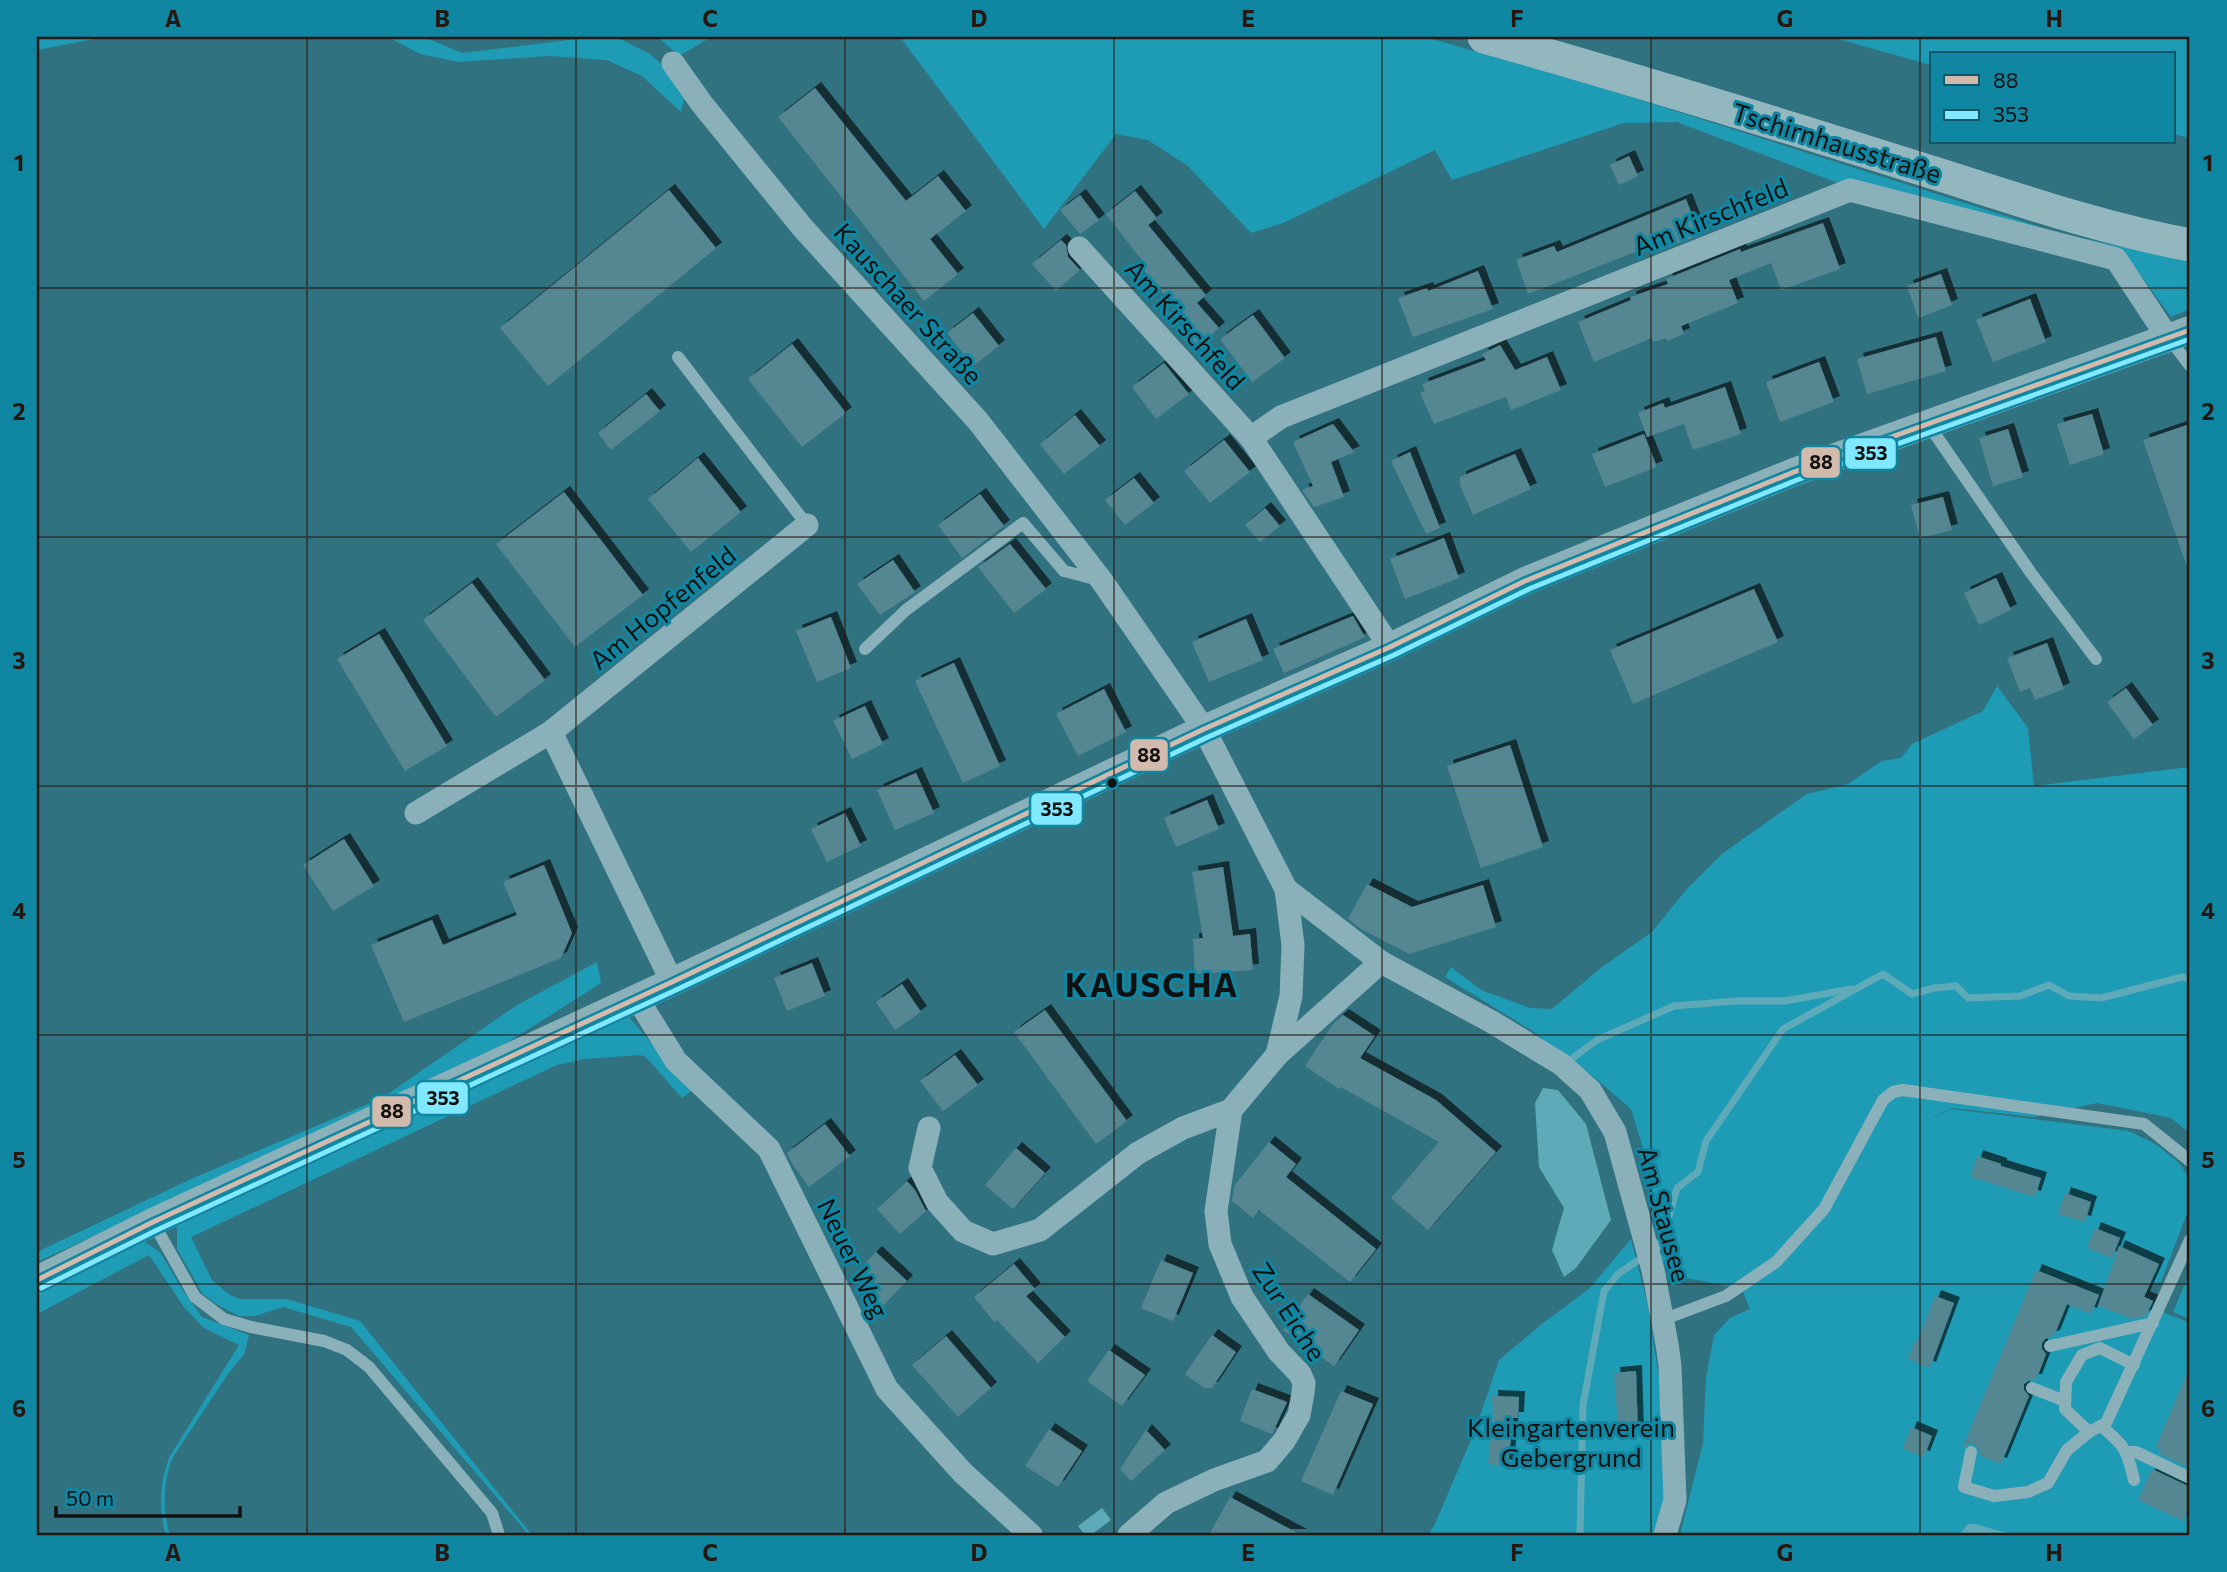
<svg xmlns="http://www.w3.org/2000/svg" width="2227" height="1572" viewBox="0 0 2227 1572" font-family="Commissioner,sans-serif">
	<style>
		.green { fill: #1f9cb5 }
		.water { fill: #5eaab9 }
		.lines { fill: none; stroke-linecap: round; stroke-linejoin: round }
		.stream { stroke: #5eaab9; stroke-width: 7 }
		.building { fill: #558792; filter: url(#shadow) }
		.service { stroke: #8ab1b9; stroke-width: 12 }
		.minor { stroke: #8ab1b9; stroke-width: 23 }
		.tertiary { stroke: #8ab1b9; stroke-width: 28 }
		.secondary { stroke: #93b7bf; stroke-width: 33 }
		.bus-1-casing { stroke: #1087a2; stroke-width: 10 }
		.bus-2-casing { stroke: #1087a2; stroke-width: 10 }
		.bus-1 { stroke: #d2baac; stroke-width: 5 }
		.bus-2 { stroke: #80e8ff; stroke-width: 5 }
		.grid { fill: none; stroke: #261810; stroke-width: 2; stroke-opacity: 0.55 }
		.bus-dot { fill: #111; stroke: #1087a2; stroke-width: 2.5 }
		.labels { text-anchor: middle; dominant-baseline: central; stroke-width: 6; stroke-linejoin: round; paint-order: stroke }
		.street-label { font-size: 26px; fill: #111; stroke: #1087a2 }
		.park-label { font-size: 26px; fill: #111; stroke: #1087a2 }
		.district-label { font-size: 33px; font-weight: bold; letter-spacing: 2px; fill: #111; stroke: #1087a2 }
		.line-badge { stroke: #1087a2; stroke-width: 2.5 }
		.pale-badge-label { font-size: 19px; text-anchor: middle; font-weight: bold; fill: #111 }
		.neatline { fill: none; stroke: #261810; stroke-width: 2.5 }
		.grid-label { font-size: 23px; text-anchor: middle; font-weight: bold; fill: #261810 }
	</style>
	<defs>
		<filter id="shadow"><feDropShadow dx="6" dy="-6" stdDeviation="0" flood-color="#0009"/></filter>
	</defs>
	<rect width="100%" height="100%" fill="#317281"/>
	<g class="green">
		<polygon points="37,37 105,37 37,50"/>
		<polygon points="388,37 424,37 462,53 585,38 618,38 650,54 667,69 686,91 681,112 642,76 607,60 549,56 458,62 420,54"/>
		<polygon points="658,37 711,37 679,56"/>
		<polygon points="900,37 1425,37 1603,88 2059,233 2190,262 2190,309 2171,317 2137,270 1838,183 1677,122 1624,123 1452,180 1435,150 1283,223 1251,233 1188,166 1148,140 1116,134 1044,229"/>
		<polygon points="1831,37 2190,37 2190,138 2173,134 2173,54 1931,54 1931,65"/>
		<polygon points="1997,686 2028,728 2034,786 2190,767 2190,1133 2171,1118 2097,1103 2034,1117 1952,1108 1924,1121 1952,1109 2129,1131 2157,1145 2179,1163 2189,1178 2190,1184 2189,1208 2161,1282 2122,1287 2158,1302 2160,1311 2190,1323 2190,1535 1680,1535 1703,1443 1706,1378 1714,1335 1730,1318 1750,1309 1742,1289 1682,1277 1662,1260 1649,1168 1631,1109 1590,1074 1555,1051 1534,1032 1445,977 1451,967 1481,990 1530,1008 1552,1009 1602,967 1652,932 1686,890 1723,853 1807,794 1848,784 1882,761 1901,758 1912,744 1983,711"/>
		<polygon points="597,962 601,983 488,1055 37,1262 37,1252 189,1180 382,1098 517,1005"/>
		<polygon points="629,1017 675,1071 694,1089 682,1098 646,1057 640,1055 584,1059 557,1065 191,1237 212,1280 230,1295 241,1299 287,1299 360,1321 532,1535 529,1535 351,1327 283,1307 255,1316 239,1316 216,1304 202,1293 177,1249 177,1224"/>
		<polygon points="1631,1239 1648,1306 1663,1404 1666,1503 1656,1535 1428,1535 1435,1524 1476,1428 1499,1360 1543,1323 1589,1289"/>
		<path d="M143,1241L160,1252L184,1292L202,1317L249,1335L245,1353L228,1374L173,1457C163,1479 162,1512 170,1535H166C158,1509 160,1481 170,1456L239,1345L204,1328L184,1307L149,1255L37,1314V1291Z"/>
		<polygon points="2190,1272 2190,1319 2173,1312"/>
	</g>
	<g class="water">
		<polygon points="1543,1088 1558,1090 1586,1124 1611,1220 1576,1268 1564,1277 1552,1250 1564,1208 1539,1167 1535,1103"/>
		<polygon points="1102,1508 1111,1520 1091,1535 1085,1535 1078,1526"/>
		<polygon points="1968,1524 1975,1524 2014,1535 1959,1535"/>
	</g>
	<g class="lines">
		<g class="stream">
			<polyline points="1569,1064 1574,1057 1597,1040 1674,1006 1736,1001 1784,1001 1852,989"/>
			<polyline points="1580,1535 1583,1405 1604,1291 1618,1274 1658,1247 1667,1223 1677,1188 1698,1172 1706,1141 1783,1029 1883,974 1912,994 1934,988 1956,986 1968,998 2020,996 2049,985 2069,996 2101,998 2182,977 2190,979"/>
		</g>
	</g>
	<g class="building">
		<polygon points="815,88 906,201 938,176 966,211 930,239 958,274 924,301 778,117"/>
		<polygon points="1629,156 1638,176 1619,185 1610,165"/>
		<polygon points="669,190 716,248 548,386 500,328"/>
		<polygon points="1135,191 1157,218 1148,225 1206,295 1197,303 1219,328 1194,351 1181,337 1192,327 1140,266 1144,263 1106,214"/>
		<polygon points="1080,195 1099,220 1080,234 1060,210"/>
		<polygon points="1686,199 1700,235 1656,252 1653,245 1528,294 1516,260 1554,246 1557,252"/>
		<polygon points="1823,223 1840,269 1781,290 1771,263 1729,280 1738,303 1681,326 1684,334 1667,341 1666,338 1653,342 1652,338 1594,362 1578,322 1631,300 1630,297 1668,284 1666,279 1740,249 1741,252"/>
		<polygon points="1061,240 1066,245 1068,257 1080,270 1056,291 1032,264"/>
		<polygon points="1478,271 1493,309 1413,337 1398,298 1427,288 1428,291"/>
		<polygon points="1941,274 1952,305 1918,318 1907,286"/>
		<polygon points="2030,299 2046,342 1993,362 1976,320"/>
		<polygon points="973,313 999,346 973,366 947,333"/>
		<polygon points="1253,315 1285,358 1252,382 1220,339"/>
		<polygon points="1936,337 1946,371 1867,394 1857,359"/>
		<polygon points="792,344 846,413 802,447 748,379"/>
		<polygon points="1500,345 1515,370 1547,357 1561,390 1511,410 1506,397 1434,424 1420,393 1425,391 1422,384 1486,360 1482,354"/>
		<polygon points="1819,362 1834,402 1780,422 1766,382"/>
		<polygon points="1164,363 1189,394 1156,419 1132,387"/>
		<polygon points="1725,387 1741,434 1693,450 1684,424 1647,437 1638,413 1663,403 1665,408"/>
		<polygon points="646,394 660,411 611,450 598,433"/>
		<polygon points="2092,414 2104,454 2070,465 2057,424"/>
		<polygon points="1075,415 1100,446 1064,474 1040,444"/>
		<polygon points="1333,424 1354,452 1331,462 1344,497 1314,507 1302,490 1313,486 1293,442"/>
		<polygon points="2190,424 2190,566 2187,567 2143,440"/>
		<polygon points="2008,429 2023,477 1993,486 1979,438"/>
		<polygon points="1644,434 1657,467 1605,487 1592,454"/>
		<polygon points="1224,440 1250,472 1210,503 1184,471"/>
		<polygon points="1410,452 1440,528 1426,534 1391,461"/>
		<polygon points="1515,454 1531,489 1473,515 1460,485 1460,477"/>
		<polygon points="698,458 741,512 691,552 648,499"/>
		<polygon points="1134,478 1154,503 1125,525 1105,500"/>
		<polygon points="564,492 643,595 575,647 496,544"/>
		<polygon points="980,494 1004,526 962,558 938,525"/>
		<polygon points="1943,497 1952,530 1920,538 1911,505"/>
		<polygon points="1265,508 1280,526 1260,542 1245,525"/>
		<polygon points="1444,538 1459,578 1405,599 1390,559"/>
		<polygon points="1010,544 1046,589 1014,613 978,567"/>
		<polygon points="893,560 915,592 880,615 857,584"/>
		<polygon points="1996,578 2011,610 1979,625 1964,593"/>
		<polygon points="472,583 545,680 496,717 423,620"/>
		<polygon points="1754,589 1778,642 1633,704 1610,650"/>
		<polygon points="1353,616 1365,637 1284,673 1273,649"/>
		<polygon points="831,617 851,668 817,682 796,631"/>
		<polygon points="1246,619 1263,660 1209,682 1192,642"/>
		<polygon points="379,634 447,746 405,771 337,659"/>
		<polygon points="2047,643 2064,689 2035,700 2030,688 2020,692 2007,658"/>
		<polygon points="954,663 1000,766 963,783 915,681"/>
		<polygon points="2126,688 2153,725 2134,739 2107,702"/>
		<polygon points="1104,689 1126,732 1078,756 1056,714"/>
		<polygon points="865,706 883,744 852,759 833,721"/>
		<polygon points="1510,745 1543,847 1481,868 1447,766"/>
		<polygon points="916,773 934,813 895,830 877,790"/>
		<polygon points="1207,800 1219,829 1176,847 1164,818"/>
		<polygon points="845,813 861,846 827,862 811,829"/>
		<polygon points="344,839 374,886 333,911 303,865"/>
		<polygon points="544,865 572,933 561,958 404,1022 371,945 432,920 443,945 517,915 503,882"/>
		<polygon points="1223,867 1233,936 1250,934 1253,970 1195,974 1193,939 1203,938 1192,872"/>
		<polygon points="1367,884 1412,907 1483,885 1496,927 1409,954 1361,929 1348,919"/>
		<polygon points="812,963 825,996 787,1011 774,978"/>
		<polygon points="902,984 921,1012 895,1030 876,1002"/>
		<polygon points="1045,1010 1127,1121 1096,1144 1014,1032"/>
		<polygon points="1343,1015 1375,1036 1360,1058 1436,1100 1496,1152 1428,1230 1391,1198 1439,1142 1341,1087 1339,1089 1305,1066 1333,1024"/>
		<polygon points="955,1055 978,1085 943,1111 920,1081"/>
		<polygon points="825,1124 850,1156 809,1187 793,1165 787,1153"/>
		<polygon points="1269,1142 1296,1164 1286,1177 1376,1249 1350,1282 1259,1210 1253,1218 1232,1201 1234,1186"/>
		<polygon points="1016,1148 1045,1173 1013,1209 985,1185"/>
		<polygon points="1977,1156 2001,1164 2001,1166 2041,1178 2035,1197 1971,1177"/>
		<polygon points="907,1181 915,1190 926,1211 900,1234 877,1209"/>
		<polygon points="2065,1193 2091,1202 2085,1222 2058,1214"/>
		<polygon points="2095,1228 2120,1238 2112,1258 2087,1248"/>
		<polygon points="2119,1246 2159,1264 2144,1297 2153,1301 2146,1316 2133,1319 2098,1306"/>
		<polygon points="876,1252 907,1281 881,1308 850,1279"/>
		<polygon points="1161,1260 1193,1273 1173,1321 1141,1308"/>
		<polygon points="1014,1264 1035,1289 1026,1296 1065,1337 1038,1363 997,1320 994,1322 974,1297"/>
		<polygon points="2036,1270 2099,1295 2091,1314 2067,1304 2054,1336 2045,1339 2042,1343 2042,1349 2046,1354 2036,1380 2030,1380 2024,1384 2024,1390 2029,1396 2001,1464 1979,1455 1979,1449 1973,1444 1968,1444 1962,1449"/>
		<polygon points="1308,1294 1359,1330 1334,1366 1283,1330"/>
		<polygon points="1935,1296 1954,1303 1930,1368 1908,1359 1915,1341 1917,1342"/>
		<polygon points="1212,1335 1236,1352 1212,1388 1204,1388 1185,1374"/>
		<polygon points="946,1336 991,1388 958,1417 912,1365"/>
		<polygon points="1109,1350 1145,1375 1122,1406 1087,1381"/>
		<polygon points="2190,1366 2190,1468 2159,1454 2161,1450 2156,1447"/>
		<polygon points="1636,1371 1638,1436 1619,1438 1614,1373"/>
		<polygon points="1252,1389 1287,1402 1272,1434 1240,1421"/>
		<polygon points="1341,1391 1373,1404 1333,1495 1301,1481"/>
		<polygon points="1492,1396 1519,1397 1518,1418 1513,1418 1508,1466 1488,1464 1493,1417"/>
		<polygon points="1911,1427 1932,1436 1924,1457 1903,1449"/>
		<polygon points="1049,1429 1082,1451 1058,1487 1025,1466"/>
		<polygon points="1146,1430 1165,1450 1131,1481 1120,1469"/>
		<polygon points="2152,1469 2190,1487 2190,1505 2183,1521 2138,1500"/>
		<polygon points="1230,1497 1301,1535 1209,1535"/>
	</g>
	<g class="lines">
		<g class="service">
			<polyline points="2169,338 2190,366"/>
			<polyline points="678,357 807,525"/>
			<polyline points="1928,424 2031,573 2096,659"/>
			<polyline points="865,649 906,610 1023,523 1064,571 1099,580"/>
			<polyline points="153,1222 195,1297 224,1319 251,1327 324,1341 347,1350 369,1367 492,1513 499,1535"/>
			<polyline points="1662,1320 1726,1296 1776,1262 1824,1209 1883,1100 1893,1092 1903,1090 2144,1124 2190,1161"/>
			<polyline points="2050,1346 2153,1323"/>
			<polyline points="2134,1365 2100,1348 2082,1355 2066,1382 2065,1409 2089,1432 2106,1423 2190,1240"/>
			<polyline points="2032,1388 2065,1401"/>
			<path d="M2101,1426C2125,1446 2127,1449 2134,1480"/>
			<polyline points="1971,1452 1964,1487 1994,1496 2028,1492 2048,1483 2067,1450 2089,1432"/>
			<polyline points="2128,1452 2136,1452 2190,1478"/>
		</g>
		<g class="minor">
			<polyline points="673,63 702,104 802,227 978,421 1102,581 1204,729 1286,889 1381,962 1492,1022 1561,1064 1590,1090 1615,1132 1653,1270 1667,1344 1670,1366 1675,1500 1665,1535"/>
			<polyline points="1079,248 1251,438 1390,647"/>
			<polyline points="1251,438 1281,417 1850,190 2116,259 2168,338"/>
			<polyline points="416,813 551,732"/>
			<polyline points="672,982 551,732 807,525"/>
			<polyline points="637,998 676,1061 769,1149 887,1389 963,1473 1031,1535"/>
			<polyline points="1277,1055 1291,996 1293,945 1286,889"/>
			<polyline points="929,1128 920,1168 937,1202 963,1231 993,1244 1040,1230 1138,1153 1183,1128 1231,1110 1277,1055 1381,962"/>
			<polyline points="1129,1535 1166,1503 1214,1480 1267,1461 1284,1441 1299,1415 1303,1393 1304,1383 1300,1374 1279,1352 1242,1297 1220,1244 1216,1211 1231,1110"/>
		</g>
		<polyline class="tertiary" points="37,1280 153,1222 672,982 1204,729 1390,647 1525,581 1794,472 2190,330"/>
		<path class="secondary" d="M1484,37C1628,77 1772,122 1915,167C2006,195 2097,228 2190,245"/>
		<defs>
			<polyline id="bus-1" points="37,1280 153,1222 672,982 1204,729 1390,647 1525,581 1794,472 2190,330"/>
			<polyline id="bus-2" points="41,1288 157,1230 676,990 1208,737 1394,655 1529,589 1797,480 2190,339"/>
		</defs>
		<use href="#bus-1" class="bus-1-casing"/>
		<use href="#bus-2" class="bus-2-casing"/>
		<use href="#bus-1" class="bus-1"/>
		<use href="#bus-2" class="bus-2"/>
	</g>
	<path class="grid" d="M307,37V1535M576,37V1535M845,37V1535M1114,37V1535M1382,37V1535M1651,37V1535M1920,37V1535M37,288H2190M37,537H2190M37,786H2190M37,1035H2190M37,1284H2190"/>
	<circle class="bus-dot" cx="1112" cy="783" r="6"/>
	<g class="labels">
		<g class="street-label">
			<text transform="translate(1837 142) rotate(17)">Tschirnhausstraße</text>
			<text transform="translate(1710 216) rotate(-22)">Am Kirschfeld</text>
			<text transform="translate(909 303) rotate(48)">Kauschaer Straße</text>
			<text transform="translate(1186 324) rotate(48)">Am Kirschfeld</text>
			<text transform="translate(662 607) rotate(-39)">Am Hopfenfeld</text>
			<text transform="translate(1665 1214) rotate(75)">Am Stausee</text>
			<text transform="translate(854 1258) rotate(64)">Neuer Weg</text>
			<text transform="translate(1290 1311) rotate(57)">Zur Eiche</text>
		</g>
		<g class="park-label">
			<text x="1571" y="1426">Kleingartenverein<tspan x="1571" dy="30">Gebergrund</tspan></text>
		</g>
		<g class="district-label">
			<text x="1152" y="983">KAUSCHA</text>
		</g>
	</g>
	<g class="line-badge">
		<rect x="1844" y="437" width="53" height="33" rx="7" fill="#80e8ff"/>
		<rect x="1800" y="446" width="41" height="33" rx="7" fill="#d2baac"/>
		<rect x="1129" y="738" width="40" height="34" rx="7" fill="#d2baac"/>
		<rect x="1030" y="792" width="53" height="34" rx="7" fill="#80e8ff"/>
		<rect x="416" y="1081" width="53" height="34" rx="7" fill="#80e8ff"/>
		<rect x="371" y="1095" width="41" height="33" rx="7" fill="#d2baac"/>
	</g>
	<g class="pale-badge-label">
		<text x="1871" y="460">353</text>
		<text x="1821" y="469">88</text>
		<text x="1149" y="762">88</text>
		<text x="1057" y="816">353</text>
		<text x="443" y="1105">353</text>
		<text x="392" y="1118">88</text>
	</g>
	<rect width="2227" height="1572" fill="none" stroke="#1087a2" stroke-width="77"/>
	<rect x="1930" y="52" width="245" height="91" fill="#1087a2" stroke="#105868" stroke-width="2"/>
	<rect x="1944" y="75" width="35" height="10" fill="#d2baac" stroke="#105868" stroke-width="2"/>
	<text x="1993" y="88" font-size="21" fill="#111111">88</text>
	<rect x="1944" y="110" width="35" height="10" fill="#80e8ff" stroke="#105868" stroke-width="2"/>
	<text x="1993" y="122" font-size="21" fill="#111111">353</text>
	<path d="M56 1506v10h184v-10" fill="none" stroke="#111111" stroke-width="3.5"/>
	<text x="66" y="1506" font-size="21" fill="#111111" stroke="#1087a2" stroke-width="5" paint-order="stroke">50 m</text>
	<rect x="38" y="38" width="2150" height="1496" class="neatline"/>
	<g class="grid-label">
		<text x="173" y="27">A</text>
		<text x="442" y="27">B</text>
		<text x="710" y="27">C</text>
		<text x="979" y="27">D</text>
		<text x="1248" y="27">E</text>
		<text x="1517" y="27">F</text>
		<text x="1785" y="27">G</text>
		<text x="2054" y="27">H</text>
		<text x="19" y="171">1</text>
		<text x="2208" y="171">1</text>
		<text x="19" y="420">2</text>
		<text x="2208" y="420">2</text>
		<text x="19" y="669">3</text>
		<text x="2208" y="669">3</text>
		<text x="19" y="919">4</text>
		<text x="2208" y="919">4</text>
		<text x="19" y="1168">5</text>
		<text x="2208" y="1168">5</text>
		<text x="19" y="1417">6</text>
		<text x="2208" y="1417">6</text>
		<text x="173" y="1561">A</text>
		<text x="442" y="1561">B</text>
		<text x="710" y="1561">C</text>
		<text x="979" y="1561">D</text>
		<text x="1248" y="1561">E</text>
		<text x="1517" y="1561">F</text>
		<text x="1785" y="1561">G</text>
		<text x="2054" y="1561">H</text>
	</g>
</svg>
